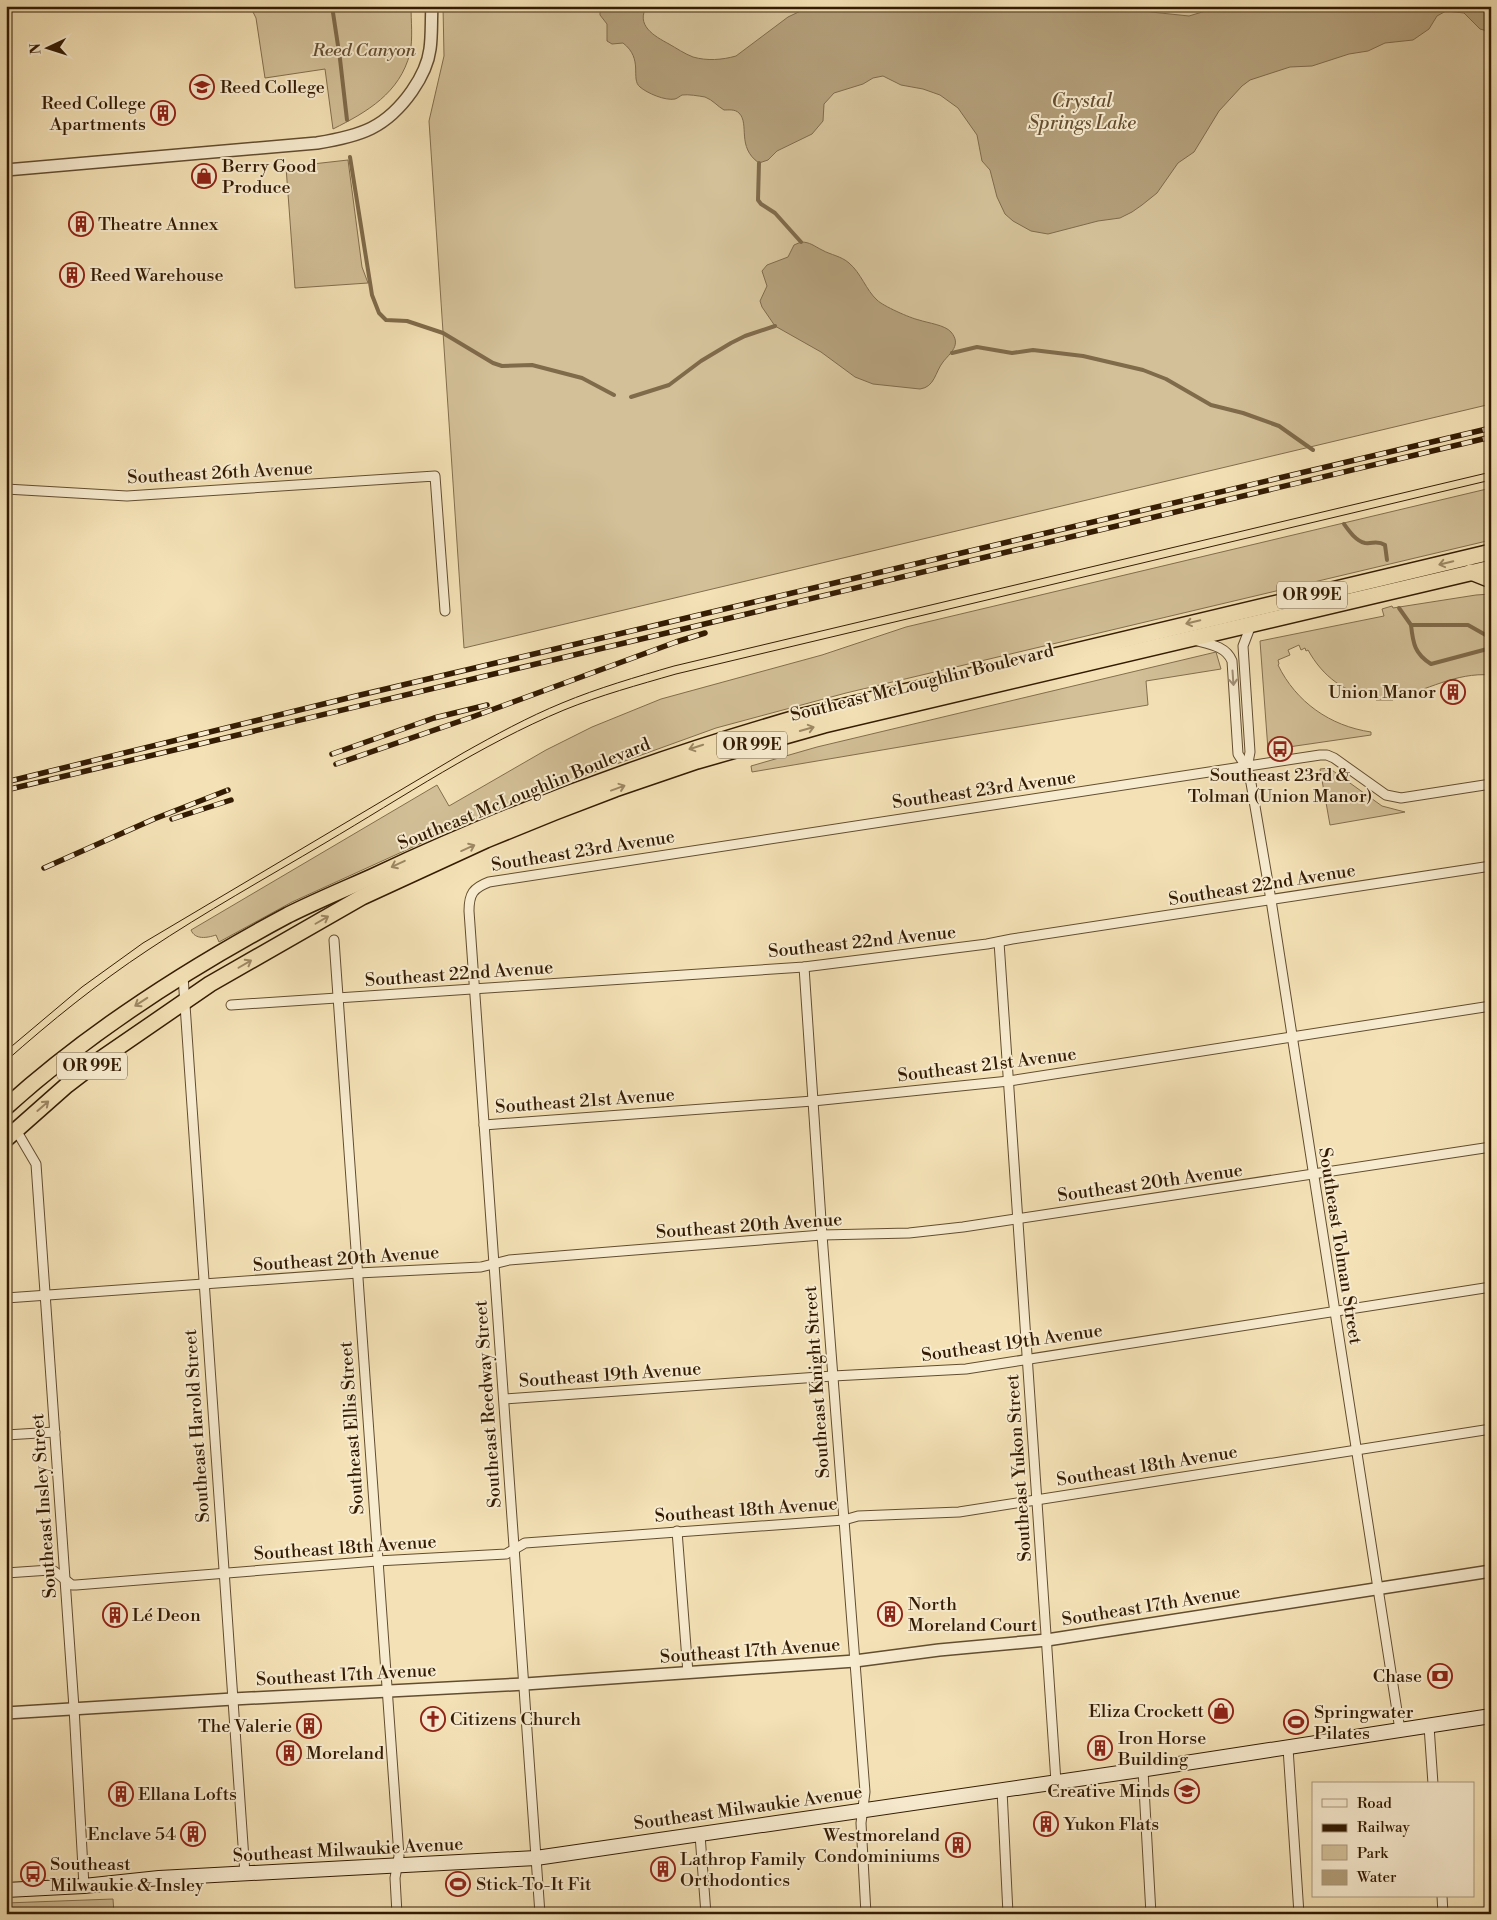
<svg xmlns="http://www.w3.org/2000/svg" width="1497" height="1920" viewBox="0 0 1497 1920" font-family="'Libre Bodoni',serif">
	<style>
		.green { fill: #d3c098; stroke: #836e4e }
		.water { fill: #b29e79; stroke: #7f6a4a }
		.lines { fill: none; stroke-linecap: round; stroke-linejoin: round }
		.stream { stroke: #7f6a4a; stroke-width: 4 }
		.minor-casing { stroke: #634d30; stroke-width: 11 }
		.tertiary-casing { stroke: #634d30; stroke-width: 14 }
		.secondary-casing { stroke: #331b03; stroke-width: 16 }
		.trunk-casing { stroke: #331b03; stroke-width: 18 }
		.minor { stroke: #f8ecd0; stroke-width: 9 }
		.tertiary { stroke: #f8ecd0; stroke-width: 11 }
		.secondary { stroke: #f8ecd0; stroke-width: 14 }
		.trunk { stroke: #f4e2b6; stroke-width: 15 }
		.tram { stroke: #331b03; stroke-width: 1 }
		.rail-casing { stroke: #331b03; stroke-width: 5.5 }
		.rail { stroke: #f8ecd0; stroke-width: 4; stroke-dasharray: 11; stroke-linecap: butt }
		.oneway { stroke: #9d8865 }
		.oneway2 { stroke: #9f8e74 }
		.labels { text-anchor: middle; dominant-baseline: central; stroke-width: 4; stroke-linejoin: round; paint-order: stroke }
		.shield { fill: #f8ecd0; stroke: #6e5a40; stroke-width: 1 }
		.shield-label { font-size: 16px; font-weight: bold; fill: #331b03 }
		.park-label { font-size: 18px; font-style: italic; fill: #634d30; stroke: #f8ecd0 }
		.poi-label { font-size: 18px; fill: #331b03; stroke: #f8ecd0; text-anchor: start }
		.street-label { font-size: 18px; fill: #331b03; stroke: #f8ecd0 }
		.water-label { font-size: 19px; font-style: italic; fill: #664f32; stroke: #f8ecd0 }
	</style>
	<rect width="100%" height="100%" fill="#f4e2b6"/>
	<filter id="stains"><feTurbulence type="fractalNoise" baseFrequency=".004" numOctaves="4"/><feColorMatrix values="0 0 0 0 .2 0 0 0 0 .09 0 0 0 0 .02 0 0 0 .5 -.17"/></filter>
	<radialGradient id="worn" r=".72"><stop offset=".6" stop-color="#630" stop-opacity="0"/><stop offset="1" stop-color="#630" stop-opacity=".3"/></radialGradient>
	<g class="green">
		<path d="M250,6H411C411,21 413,39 410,53C400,93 367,112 333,129L325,69L265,78L256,18Z"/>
		<polygon points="443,6 1491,6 1491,404 464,648 429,121 444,56"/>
		<polygon points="348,160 362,267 368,283 295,288 286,167"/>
		<path d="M1491,488V540L846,693L716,728L539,792L470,821L292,902L219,942L216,935C207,938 195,940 191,930L437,785L449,806L546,750L592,727L661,699L822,655L906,627Z"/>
		<path d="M1491,594V675C1455,672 1427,691 1393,698V700H1376L1375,698C1345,693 1323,677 1308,650L1306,651L1305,648L1301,650L1299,645L1288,650L1290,655L1278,660L1279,664L1278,665C1296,702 1330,726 1371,732V735L1268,750L1260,641L1384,616L1382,609L1392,606L1393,608L1476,595Z"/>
		<polygon points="1216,652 1221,669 1146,681 1148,705 752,772 751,766 817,747"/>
		<polygon points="1329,768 1382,806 1405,812 1330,825 1320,769"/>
		<polygon points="113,1899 114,1914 6,1914 6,1903"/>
	</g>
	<g class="water">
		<path d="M600,6H647C635,25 654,36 669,44C676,48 685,54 693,57C707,61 722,60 736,56L788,17L811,6H1126L1151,12L1189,16L1222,6H1491V32L1480,29L1464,13L1446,11L1437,16L1429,29L1413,40L1385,43L1368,51L1349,54L1312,66L1290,67L1250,80L1242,86L1219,111L1194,152L1178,163L1157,193L1142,205L1132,212L1120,218L1098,221L1048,234L1031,231L1013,221L1005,214L997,197L990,170L982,161L977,135L958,108L940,95L923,89L901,85L883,76L873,78L863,84L834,93L824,104L823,121L812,134L777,151L768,160L759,163C736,147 750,124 739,113C735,109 729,110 724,110C717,106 713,100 705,97C699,96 688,94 682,95C680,96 678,98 675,99C665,101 647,93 640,87C630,79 644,59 623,43L612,44L607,41V24L600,15Z"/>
		<path d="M801,242C810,242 814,246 822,250C831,255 841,256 849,263C861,273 866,290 877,300C883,306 910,318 919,320C928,323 945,325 951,332C962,345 950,353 943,362C935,372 935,387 920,389L873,384L855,377L821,352L775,326L762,307L760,301L767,286L762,271L767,265L788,257L794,245Z"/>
	</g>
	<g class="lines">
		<g class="stream">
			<polyline points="332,6 340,59 347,120"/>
			<polyline points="350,157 372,295 379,313 386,320 407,321 443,333 493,363 502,366 532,365 582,378 614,395"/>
			<polyline points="759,163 758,200 761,204 775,213 801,242"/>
			<polyline points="952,353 977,347 1012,353 1033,350 1083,356 1143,370 1166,379 1211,405 1243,413 1279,426 1313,450"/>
			<polyline points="631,397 669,385 701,361 731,343 745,336 775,326"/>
			<path d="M1344,524C1349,531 1356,541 1365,543C1373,544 1377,540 1385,545L1387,560"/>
			<polyline points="1399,608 1411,625 1468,625 1491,638"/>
			<path d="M1411,625C1413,644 1415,654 1431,664L1491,648"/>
		</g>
		<defs>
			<g id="minor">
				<polyline points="6,489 127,496 435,476 445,611"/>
				<path d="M1194,640C1209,644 1226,646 1232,661L1238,754L1247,768L1251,783L1271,900L1400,1730"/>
				<polyline points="1247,768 1250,752 1243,646 1251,625"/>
				<polyline points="334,940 399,1856 395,1878 397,1914"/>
				<polyline points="999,942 1056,1782"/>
				<polyline points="804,967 822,1235 865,1792 861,1823 866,1914"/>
				<polyline points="183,976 245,1874"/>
				<polyline points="231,1005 804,967 987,944 1012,939 1491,866"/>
				<polyline points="484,1125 813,1101 1009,1081 1491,1006"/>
				<polyline points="16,1130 36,1164 74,1708 84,1886"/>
				<polyline points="6,1298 358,1273 481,1267 509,1260 822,1235 909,1233 963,1227 1491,1147"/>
				<polyline points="504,1399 833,1376 966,1369 1491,1287"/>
				<polyline points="6,1435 55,1432"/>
				<polyline points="677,1531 688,1673"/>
				<polyline points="6,1573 50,1570 54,1571 72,1585 76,1585 377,1561 506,1554 525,1543 844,1520 858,1516 959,1512 1491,1429"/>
				<polyline points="1429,1726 1433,1784"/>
				<polyline points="1288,1748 1299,1914"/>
				<polyline points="1143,1770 1151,1914"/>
				<polyline points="1002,1790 1008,1914"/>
				<polyline points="700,1835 706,1914"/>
				<polyline points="1442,1896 1443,1914"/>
				<path d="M540,1914L469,911C469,894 473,888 489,882L1320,755H1327L1334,758L1386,795L1401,798L1491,784"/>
			</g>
			<g id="tertiary">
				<path d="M6,170L317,143C361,136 386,128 412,91C421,78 428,65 430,49C432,35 431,20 432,6"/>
				<polyline points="6,1713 233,1699 525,1684 855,1661 939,1650 1047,1640 1491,1571"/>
			</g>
			<polyline id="secondary" points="6,1890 84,1886 159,1878 536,1858 1140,1770 1491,1716"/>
			<g id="trunk">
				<polyline points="1471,572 1491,580"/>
				<path d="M6,1107C91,1030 187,969 288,915C316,901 345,889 374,876C512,811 655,758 803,716L1491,552"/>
				<polyline points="6,1139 67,1085 101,1059 210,984 362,897 486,840 555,812 615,789 697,761 824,725 1491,568"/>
			</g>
		</defs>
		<use href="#minor" class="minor-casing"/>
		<use href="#tertiary" class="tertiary-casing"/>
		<use href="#secondary" class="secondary-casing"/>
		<use href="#trunk" class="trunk-casing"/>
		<use href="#minor" class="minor"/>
		<use href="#tertiary" class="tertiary"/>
		<use href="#secondary" class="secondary"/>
		<use href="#trunk" class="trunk"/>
		<g class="tram">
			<path d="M6,1051L82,987L143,943L463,753C495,735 528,717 562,703C598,688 636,677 674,666L1491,472"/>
			<path d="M6,1061C51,1021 98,983 148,950C205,912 266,878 325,843C403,797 480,745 564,710C601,695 638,685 676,674L1491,480"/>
		</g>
		<defs>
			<g id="rail">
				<polyline points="332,754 434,718 487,705"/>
				<polyline points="336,764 475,716 676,642 705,633"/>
				<polyline points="6,782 356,696 1491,428"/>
				<polyline points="6,790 1491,437"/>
				<polyline points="172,819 231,800"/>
				<polyline points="44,868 154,819 228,790"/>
			</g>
		</defs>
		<use href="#rail" class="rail-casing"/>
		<use href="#rail" class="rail"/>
	</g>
	<defs><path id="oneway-shaft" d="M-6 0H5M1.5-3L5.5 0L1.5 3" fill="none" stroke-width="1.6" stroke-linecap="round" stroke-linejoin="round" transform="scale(1.25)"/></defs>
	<g class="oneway">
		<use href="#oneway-shaft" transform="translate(1446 563) rotate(166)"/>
		<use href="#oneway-shaft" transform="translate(1193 622) rotate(167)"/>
		<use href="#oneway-shaft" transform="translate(807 729) rotate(-16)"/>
		<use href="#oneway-shaft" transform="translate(696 747) rotate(162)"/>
		<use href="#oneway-shaft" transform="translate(618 788) rotate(-20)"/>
		<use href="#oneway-shaft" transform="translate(468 848) rotate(-24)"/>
		<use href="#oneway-shaft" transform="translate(398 864) rotate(155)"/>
		<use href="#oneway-shaft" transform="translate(322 920) rotate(-30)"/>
		<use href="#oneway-shaft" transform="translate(245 964) rotate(-30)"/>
		<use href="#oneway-shaft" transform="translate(141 1002) rotate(147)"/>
		<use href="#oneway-shaft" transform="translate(43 1106) rotate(-41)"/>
	</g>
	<use class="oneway2" href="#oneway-shaft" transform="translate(1233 678) rotate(86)"/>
	<defs>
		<symbol id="university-ring" viewBox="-11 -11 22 22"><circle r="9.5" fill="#f8ecd0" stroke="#8f2418" stroke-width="1.5"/><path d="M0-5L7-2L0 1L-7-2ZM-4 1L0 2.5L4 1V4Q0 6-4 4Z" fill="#8f2418"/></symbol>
		<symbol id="building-ring" viewBox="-11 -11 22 22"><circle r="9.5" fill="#f8ecd0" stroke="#8f2418" stroke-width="1.5"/><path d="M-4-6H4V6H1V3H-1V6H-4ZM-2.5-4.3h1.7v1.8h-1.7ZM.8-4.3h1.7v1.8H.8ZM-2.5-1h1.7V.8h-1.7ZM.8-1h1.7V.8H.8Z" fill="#8f2418"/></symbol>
		<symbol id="shop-ring" viewBox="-11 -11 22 22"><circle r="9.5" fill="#f8ecd0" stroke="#8f2418" stroke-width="1.5"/><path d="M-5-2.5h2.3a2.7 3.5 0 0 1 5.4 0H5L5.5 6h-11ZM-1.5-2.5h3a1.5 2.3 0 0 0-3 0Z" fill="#8f2418"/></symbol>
		<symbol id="bus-ring" viewBox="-11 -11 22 22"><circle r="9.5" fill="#f8ecd0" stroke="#8f2418" stroke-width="1.5"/><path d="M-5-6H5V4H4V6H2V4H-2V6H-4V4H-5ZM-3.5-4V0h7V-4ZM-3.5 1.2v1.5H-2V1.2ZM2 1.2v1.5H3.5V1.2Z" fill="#8f2418"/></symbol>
		<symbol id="bank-ring" viewBox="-11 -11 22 22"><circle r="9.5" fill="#f8ecd0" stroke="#8f2418" stroke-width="1.5"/><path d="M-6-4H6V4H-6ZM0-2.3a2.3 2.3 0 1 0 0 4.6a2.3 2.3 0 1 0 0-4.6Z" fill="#8f2418"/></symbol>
		<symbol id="church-ring" viewBox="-11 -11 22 22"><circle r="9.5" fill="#f8ecd0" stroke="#8f2418" stroke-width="1.5"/><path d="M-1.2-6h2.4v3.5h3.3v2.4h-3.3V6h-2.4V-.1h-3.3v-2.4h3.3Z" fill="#8f2418"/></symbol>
		<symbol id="stadium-ring" viewBox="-11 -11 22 22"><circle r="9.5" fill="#f8ecd0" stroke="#8f2418" stroke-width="1.5"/><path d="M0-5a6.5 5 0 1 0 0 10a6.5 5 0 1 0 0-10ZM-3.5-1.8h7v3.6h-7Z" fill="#8f2418"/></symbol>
		<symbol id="school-ring" viewBox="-11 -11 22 22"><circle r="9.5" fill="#f8ecd0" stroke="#8f2418" stroke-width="1.5"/><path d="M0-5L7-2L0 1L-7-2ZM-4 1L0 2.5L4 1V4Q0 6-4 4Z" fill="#8f2418"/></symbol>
	</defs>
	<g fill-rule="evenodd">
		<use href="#university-ring" x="188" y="73" width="28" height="28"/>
		<use href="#building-ring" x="149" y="99" width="28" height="28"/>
		<use href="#shop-ring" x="190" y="162" width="28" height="28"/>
		<use href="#building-ring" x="67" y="210" width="28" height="28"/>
		<use href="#building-ring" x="58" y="261" width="28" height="28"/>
		<use href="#building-ring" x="1439" y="678" width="28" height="28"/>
		<use href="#bus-ring" x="1266" y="735" width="28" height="28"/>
		<use href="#building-ring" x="876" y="1600" width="28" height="28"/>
		<use href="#building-ring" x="101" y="1601" width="28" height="28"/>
		<use href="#bank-ring" x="1426" y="1662" width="28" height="28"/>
		<use href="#shop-ring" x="1207" y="1697" width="28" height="28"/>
		<use href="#church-ring" x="419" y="1705" width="28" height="28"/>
		<use href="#stadium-ring" x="1282" y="1708" width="28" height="28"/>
		<use href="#building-ring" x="295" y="1712" width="28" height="28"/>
		<use href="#building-ring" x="1086" y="1734" width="28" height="28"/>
		<use href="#building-ring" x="275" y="1739" width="28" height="28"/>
		<use href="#school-ring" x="1173" y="1777" width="28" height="28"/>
		<use href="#building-ring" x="107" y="1780" width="28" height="28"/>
		<use href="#building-ring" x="1032" y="1810" width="28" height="28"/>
		<use href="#building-ring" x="179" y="1820" width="28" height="28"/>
		<use href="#building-ring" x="944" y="1831" width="28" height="28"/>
		<use href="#building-ring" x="649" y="1855" width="28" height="28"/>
		<use href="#bus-ring" x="19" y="1860" width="28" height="28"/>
		<use href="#stadium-ring" x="444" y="1870" width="28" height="28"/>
	</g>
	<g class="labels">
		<g class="shield">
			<rect x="1277" y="581.5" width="70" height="27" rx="4"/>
			<rect x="717" y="731.5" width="70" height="27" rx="4"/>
			<rect x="57" y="1052.5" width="70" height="27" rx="4"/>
		</g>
		<g class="shield-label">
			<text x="1312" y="595">OR 99E</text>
			<text x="752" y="745">OR 99E</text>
			<text x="92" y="1066">OR 99E</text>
		</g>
		<g class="park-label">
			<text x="364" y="50">Reed Canyon</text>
		</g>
		<g class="poi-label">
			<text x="220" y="87">Reed College</text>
			<text x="146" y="103" text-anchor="end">Reed College<tspan x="146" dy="21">Apartments</tspan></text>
			<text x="222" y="166">Berry Good<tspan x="222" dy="21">Produce</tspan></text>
			<text x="98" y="224">Theatre Annex</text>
			<text x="90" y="275">Reed Warehouse</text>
			<text x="1436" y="692" text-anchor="end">Union Manor</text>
			<text x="1280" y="775" text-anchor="middle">Southeast 23rd &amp;<tspan x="1280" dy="21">Tolman (Union Manor)</tspan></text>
			<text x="908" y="1604">North<tspan x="908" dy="21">Moreland Court</tspan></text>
			<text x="132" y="1615">Lé Deon</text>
			<text x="1422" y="1676" text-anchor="end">Chase</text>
			<text x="1204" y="1711" text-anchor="end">Eliza Crockett</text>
			<text x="1314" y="1712">Springwater<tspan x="1314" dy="21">Pilates</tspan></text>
			<text x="450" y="1719">Citizens Church</text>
			<text x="292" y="1726" text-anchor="end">The Valerie</text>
			<text x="1118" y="1738">Iron Horse<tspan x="1118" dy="21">Building</tspan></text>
			<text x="306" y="1753">Moreland</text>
			<text x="1170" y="1791" text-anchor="end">Creative Minds</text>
			<text x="138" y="1794">Ellana Lofts</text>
			<text x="1064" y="1824">Yukon Flats</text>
			<text x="176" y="1834" text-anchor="end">Enclave 54</text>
			<text x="940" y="1835" text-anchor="end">Westmoreland<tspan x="940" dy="21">Condominiums</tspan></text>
			<text x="680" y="1859">Lathrop Family<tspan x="680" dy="21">Orthodontics</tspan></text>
			<text x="50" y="1864">Southeast<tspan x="50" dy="21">Milwaukie &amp; Insley</tspan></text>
			<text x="476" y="1884">Stick-To-It Fit</text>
		</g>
		<g class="street-label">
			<text transform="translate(220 473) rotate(-3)">Southeast 26th Avenue</text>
			<text transform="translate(922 683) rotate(-14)">Southeast McLoughlin Boulevard</text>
			<text transform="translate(984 790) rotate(-8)">Southeast 23rd Avenue</text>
			<text transform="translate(524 794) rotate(-22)">Southeast McLoughlin Boulevard</text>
			<text transform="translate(583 851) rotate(-9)">Southeast 23rd Avenue</text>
			<text transform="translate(1262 885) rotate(-9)">Southeast 22nd Avenue</text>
			<text transform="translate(862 942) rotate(-6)">Southeast 22nd Avenue</text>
			<text transform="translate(459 974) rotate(-4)">Southeast 22nd Avenue</text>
			<text transform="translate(987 1065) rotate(-7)">Southeast 21st Avenue</text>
			<text transform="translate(585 1101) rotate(-4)">Southeast 21st Avenue</text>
			<text transform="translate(1150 1183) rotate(-8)">Southeast 20th Avenue</text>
			<text transform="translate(749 1226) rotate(-4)">Southeast 20th Avenue</text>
			<text transform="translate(1340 1246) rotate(81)">Southeast Tolman Street</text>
			<text transform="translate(346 1259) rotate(-4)">Southeast 20th Avenue</text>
			<text transform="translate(1012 1343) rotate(-8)">Southeast 19th Avenue</text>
			<text transform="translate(610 1375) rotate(-4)">Southeast 19th Avenue</text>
			<text transform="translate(817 1382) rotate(-94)">Southeast Knight Street</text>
			<text transform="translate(488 1404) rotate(-94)">Southeast Reedway Street</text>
			<text transform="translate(197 1426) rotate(-94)">Southeast Harold Street</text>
			<text transform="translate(352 1428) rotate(-94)">Southeast Ellis Street</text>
			<text transform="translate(1147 1466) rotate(-9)">Southeast 18th Avenue</text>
			<text transform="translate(1019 1468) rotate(-94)">Southeast Yukon Street</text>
			<text transform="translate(44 1506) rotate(-94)">Southeast Insley Street</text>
			<text transform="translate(746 1510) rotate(-4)">Southeast 18th Avenue</text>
			<text transform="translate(345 1548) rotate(-4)">Southeast 18th Avenue</text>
			<text transform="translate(1151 1606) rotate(-9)">Southeast 17th Avenue</text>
			<text transform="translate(750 1651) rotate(-4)">Southeast 17th Avenue</text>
			<text transform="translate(346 1675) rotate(-3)">Southeast 17th Avenue</text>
			<text transform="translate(748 1808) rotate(-8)">Southeast Milwaukie Avenue</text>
			<text transform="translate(348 1850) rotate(-3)">Southeast Milwaukie Avenue</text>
		</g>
		<g class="water-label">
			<text x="1082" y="101">Crystal<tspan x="1082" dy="22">Springs Lake</tspan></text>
		</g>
	</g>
	<rect width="1497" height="1920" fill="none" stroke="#f4e2b6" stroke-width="25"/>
	<rect x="8" y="8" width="1482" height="1905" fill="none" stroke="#331b03" stroke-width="2.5"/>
	<rect x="12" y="12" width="1472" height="1895" fill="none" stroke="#331b03"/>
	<rect x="1312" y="1782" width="162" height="115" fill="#f8ecd0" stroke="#a9987e"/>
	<rect x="1322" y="1799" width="25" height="8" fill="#f8ecd0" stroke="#a9987e"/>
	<text x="1357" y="1808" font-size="15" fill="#331b03">Road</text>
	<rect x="1322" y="1824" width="25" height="8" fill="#331b03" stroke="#a9987e"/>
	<text x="1357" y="1832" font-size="15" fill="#331b03">Railway</text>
	<rect x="1322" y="1845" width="25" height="15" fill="#d3c098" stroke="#a9987e"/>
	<text x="1357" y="1858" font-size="15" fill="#331b03">Park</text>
	<rect x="1322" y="1870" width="25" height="15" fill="#b29e79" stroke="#a9987e"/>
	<text x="1357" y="1882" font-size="15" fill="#331b03">Water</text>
	<g transform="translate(48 48) rotate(266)" stroke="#f8ecd0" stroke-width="4" paint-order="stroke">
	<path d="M0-4L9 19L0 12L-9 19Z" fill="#331b03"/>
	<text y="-8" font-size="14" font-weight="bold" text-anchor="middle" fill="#331b03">N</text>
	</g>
	<rect width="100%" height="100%" filter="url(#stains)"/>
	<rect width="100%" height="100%" fill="url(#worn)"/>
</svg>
